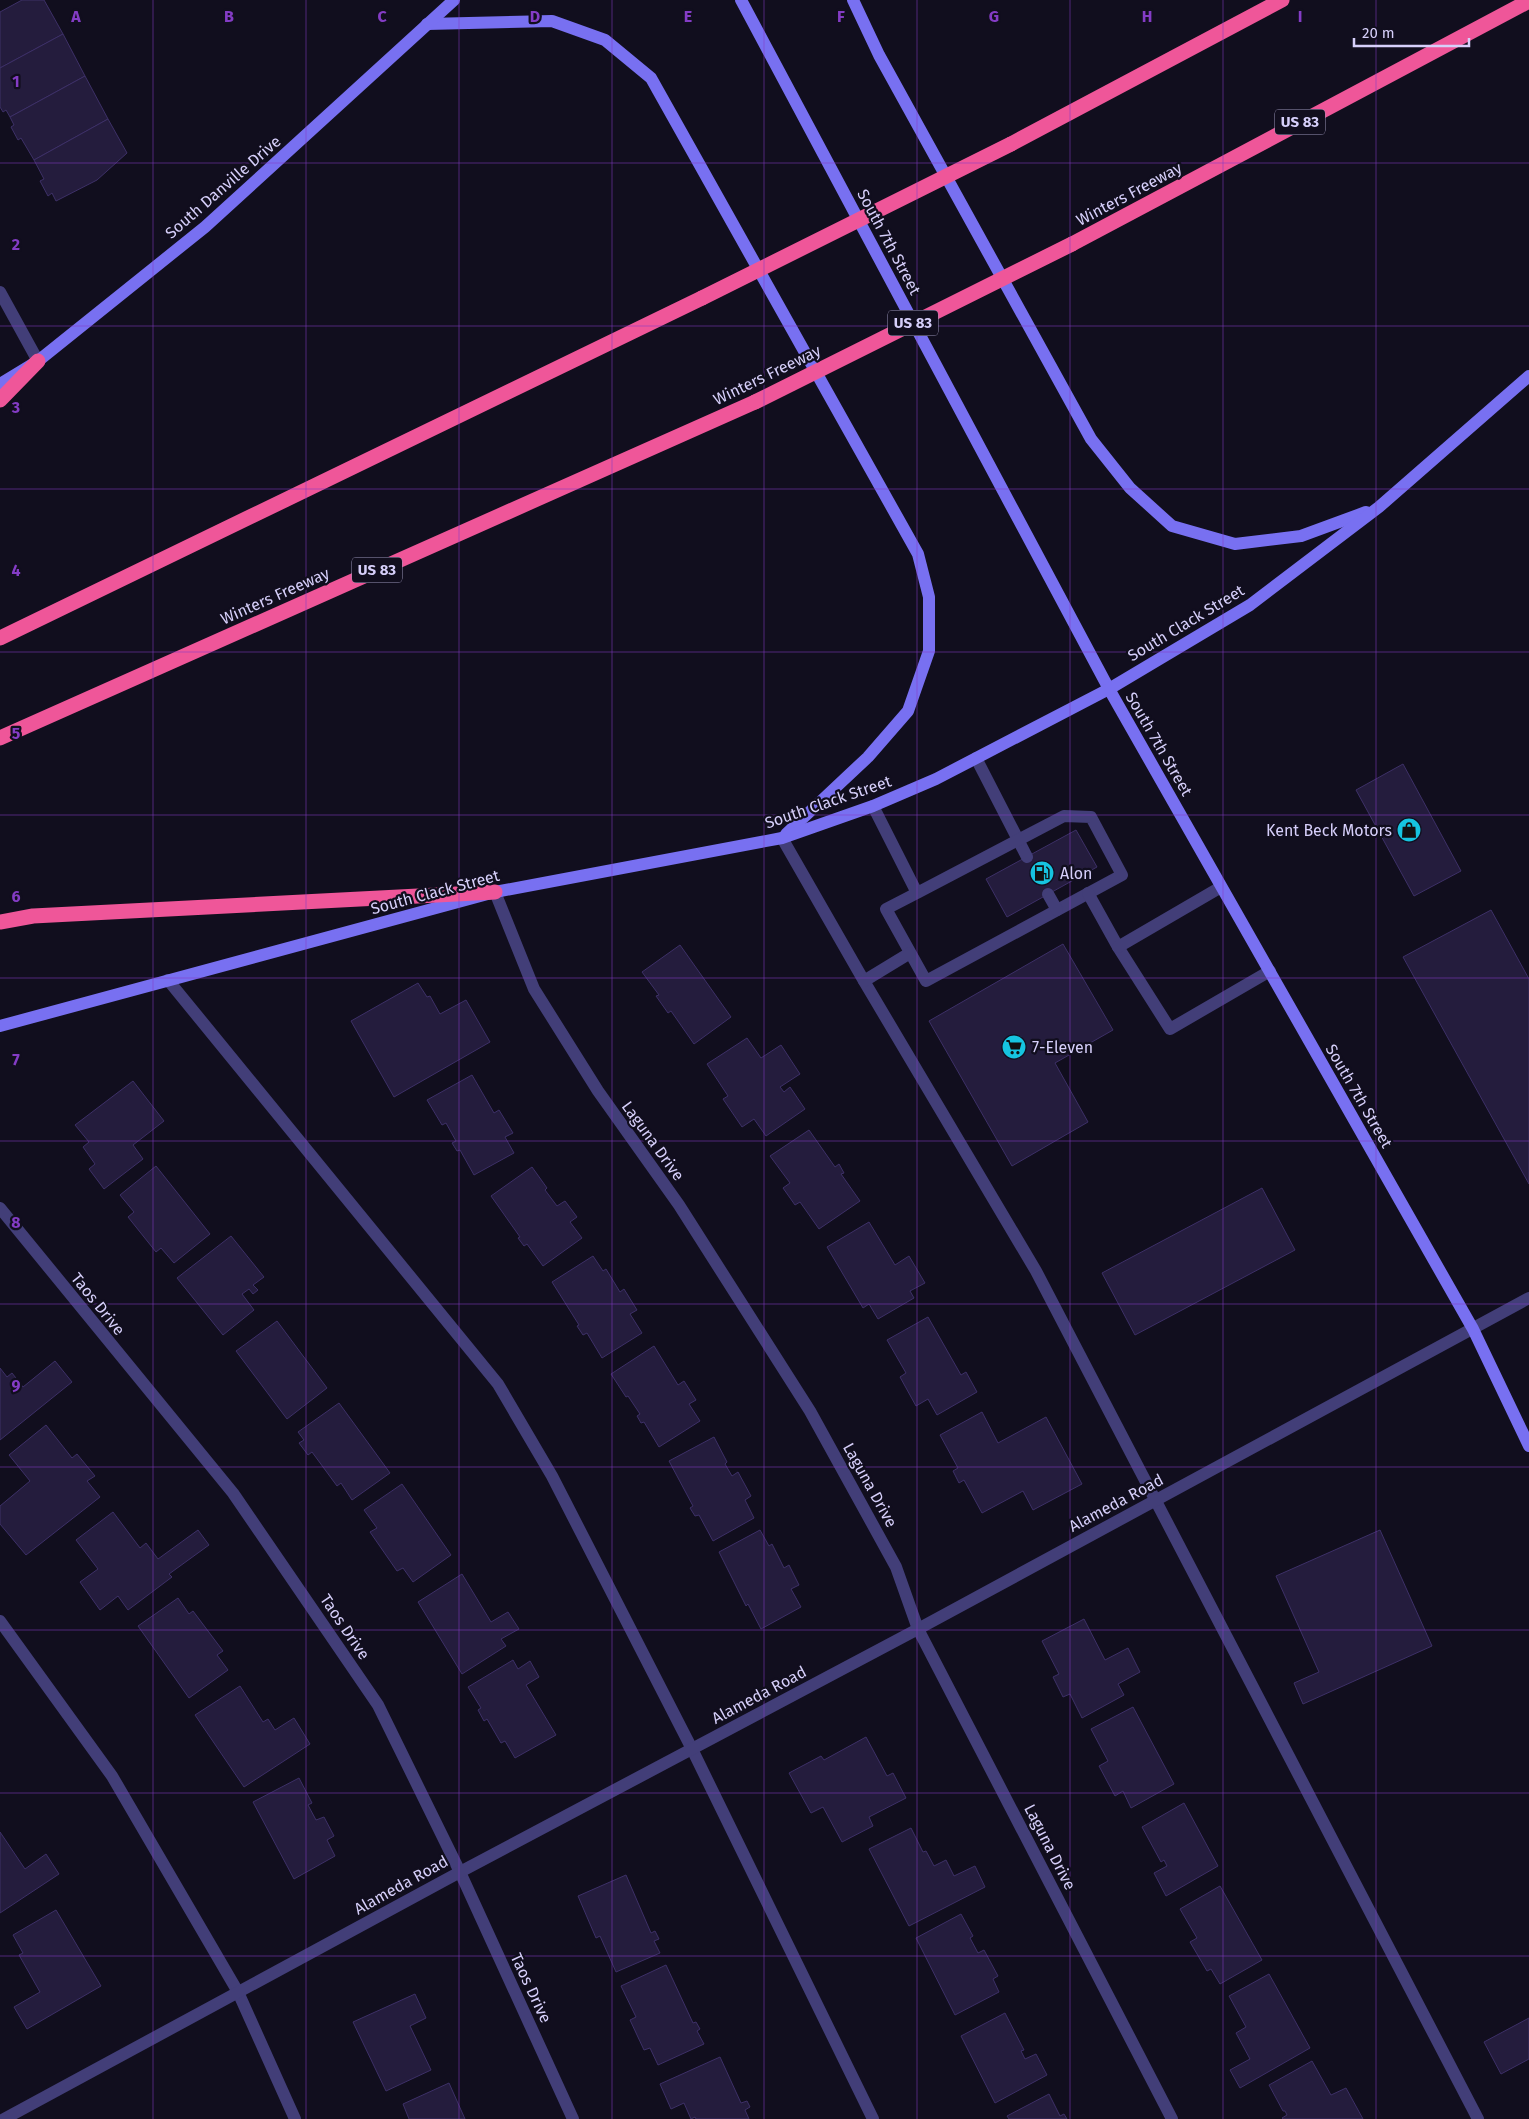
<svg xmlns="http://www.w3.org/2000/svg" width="1529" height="2119" viewBox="0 0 1529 2119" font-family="'Fira Sans',sans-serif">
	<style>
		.building { fill: #241c3d; stroke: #3d3067 }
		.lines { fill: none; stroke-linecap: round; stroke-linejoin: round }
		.lane { stroke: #423e78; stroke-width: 12 }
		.street { stroke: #423e78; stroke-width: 12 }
		.secondary { stroke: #7870f1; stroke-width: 12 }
		.highway { stroke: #ef5699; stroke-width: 15 }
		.highway-bridge { stroke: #ef5699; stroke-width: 15 }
		.grid { fill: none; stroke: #843cc5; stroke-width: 1; stroke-opacity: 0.55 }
		.labels { text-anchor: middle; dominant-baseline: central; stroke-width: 4.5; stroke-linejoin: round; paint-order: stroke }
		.shield { fill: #110e1e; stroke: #9b95b8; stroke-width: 1 }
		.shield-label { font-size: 15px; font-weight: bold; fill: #d6cffa }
		.street-label { font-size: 16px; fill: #d6cffa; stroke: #110e1e }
		.poi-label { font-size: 16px; fill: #d6cffa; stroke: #110e1e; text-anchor: start }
		.grid-label { font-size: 16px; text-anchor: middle; font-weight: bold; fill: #843cc5; stroke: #110e1e; stroke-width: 4.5; stroke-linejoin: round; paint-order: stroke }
	</style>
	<rect width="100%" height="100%" fill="#110e1e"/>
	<g class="building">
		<polygon points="22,0 44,0 63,34 0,68 0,12"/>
		<polygon points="63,34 85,76 10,117 6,110 3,112 0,107 0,68"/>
		<polygon points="85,76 108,119 34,160 21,138 18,140 11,127 14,125 10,117"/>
		<polygon points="108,119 127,153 97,180 56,201 52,193 48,196 40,181 44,179 34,160"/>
		<polygon points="1403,764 1461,871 1414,896 1356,790"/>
		<polygon points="1076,830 1097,867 1007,917 986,879"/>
		<polygon points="1491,910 1529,979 1529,1184 1403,957"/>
		<polygon points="1063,944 1113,1030 1055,1063 1088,1122 1012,1166 929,1021"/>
		<polygon points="680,945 731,1017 694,1044 671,1011 668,1013 656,996 659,995 642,972"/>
		<polygon points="418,983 427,997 430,996 440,1014 466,1000 490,1042 394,1097 351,1021"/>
		<polygon points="747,1038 761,1058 781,1045 800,1074 780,1087 784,1092 790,1087 805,1109 766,1136 754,1119 742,1127 723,1099 728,1096 707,1064"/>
		<polygon points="472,1075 494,1113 499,1110 513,1133 505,1137 514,1153 474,1175 460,1150 457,1151 452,1143 456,1141 446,1123 442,1125 427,1100"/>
		<polygon points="133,1081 164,1121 133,1145 143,1159 104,1189 89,1169 95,1164 83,1147 89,1142 75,1125"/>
		<polygon points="809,1130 835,1167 839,1164 844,1173 841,1174 860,1201 819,1229 800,1202 795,1205 783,1188 790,1183 770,1156"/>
		<polygon points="156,1166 210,1234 174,1263 161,1248 156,1252 128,1217 134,1212 120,1195"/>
		<polygon points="532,1167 547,1188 545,1190 557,1206 565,1201 577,1217 570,1222 582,1238 543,1266 527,1244 524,1246 518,1238 520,1237 491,1196"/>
		<polygon points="1262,1188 1295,1250 1135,1335 1102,1273"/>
		<polygon points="869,1222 895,1265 909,1256 925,1283 910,1291 914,1298 878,1319 869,1304 863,1308 827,1247"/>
		<polygon points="231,1236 264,1277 253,1285 258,1290 253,1294 249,1289 242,1294 254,1310 223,1335 177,1278"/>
		<polygon points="593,1256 603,1271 606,1269 620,1292 624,1289 637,1310 630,1314 642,1333 602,1358 587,1333 583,1335 577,1326 579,1325 552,1282"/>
		<polygon points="928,1317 961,1375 966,1372 977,1392 937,1415 928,1399 916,1406 900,1377 906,1373 887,1340"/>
		<polygon points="277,1321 327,1388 287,1419 236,1351"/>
		<polygon points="654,1346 678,1385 684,1381 696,1400 689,1404 700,1421 659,1447 644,1422 641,1423 637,1416 640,1414 628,1396 626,1397 611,1374"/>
		<polygon points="55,1361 72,1382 0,1440 0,1368 7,1377 12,1373 23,1387"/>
		<polygon points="339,1403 390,1473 352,1500 341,1483 337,1486 312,1452 308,1455 299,1443 304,1440 298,1432"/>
		<polygon points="982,1412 998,1443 1046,1417 1082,1484 1033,1510 1023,1491 982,1513 964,1480 959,1483 953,1471 958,1468 940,1435"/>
		<polygon points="46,1425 72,1458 77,1454 95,1476 87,1481 100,1497 26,1555 0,1524 0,1506 30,1481 9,1455"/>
		<polygon points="714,1437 727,1462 725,1464 732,1476 738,1472 751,1496 745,1500 754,1518 713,1541 699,1515 695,1516 690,1508 693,1506 669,1461"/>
		<polygon points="402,1484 451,1555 413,1582 403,1568 397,1571 370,1532 377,1528 364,1510"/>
		<polygon points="113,1512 140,1548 146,1543 158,1559 198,1530 209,1545 169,1574 172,1577 128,1610 118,1596 100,1610 80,1582 98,1569 76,1540"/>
		<polygon points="760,1530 769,1546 772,1544 784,1568 789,1565 799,1585 791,1589 801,1607 761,1629 748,1604 746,1606 719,1552"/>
		<polygon points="1380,1530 1432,1646 1303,1704 1294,1683 1319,1672 1276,1576"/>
		<polygon points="462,1574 491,1622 508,1612 519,1629 501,1639 506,1646 462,1674 418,1602"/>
		<polygon points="178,1598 189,1614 193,1611 223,1651 217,1655 228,1670 189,1698 138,1626"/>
		<polygon points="1084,1619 1105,1660 1128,1648 1140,1672 1118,1684 1124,1695 1082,1718 1070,1694 1063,1697 1053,1677 1059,1674 1042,1641"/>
		<polygon points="513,1660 518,1669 530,1661 539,1677 526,1685 556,1735 515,1758 505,1741 501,1743 487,1719 484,1721 478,1710 481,1708 468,1687"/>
		<polygon points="240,1686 263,1722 268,1719 275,1730 294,1718 310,1744 244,1787 195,1715"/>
		<polygon points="1133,1707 1174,1784 1131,1808 1123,1791 1115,1796 1099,1766 1108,1761 1091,1729"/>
		<polygon points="866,1737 887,1776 893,1773 906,1798 869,1817 873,1826 842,1842 823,1807 811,1813 789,1773 821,1756 824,1760"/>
		<polygon points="299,1778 312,1803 308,1805 316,1820 324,1817 334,1836 327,1840 335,1856 294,1879 253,1802"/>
		<polygon points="1184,1803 1218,1866 1166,1896 1154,1873 1167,1866 1164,1860 1161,1862 1142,1827"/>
		<polygon points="911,1828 923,1852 926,1851 934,1866 946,1860 954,1876 975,1866 985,1887 909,1926 869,1849"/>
		<polygon points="0,1832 25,1869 46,1854 59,1874 0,1913"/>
		<polygon points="626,1875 651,1933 655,1931 659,1939 654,1941 660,1953 616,1972 600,1936 596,1938 578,1896"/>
		<polygon points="1220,1886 1262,1960 1220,1984 1211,1969 1207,1971 1190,1942 1197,1938 1180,1909"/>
		<polygon points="56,1910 101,1986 27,2029 14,2007 40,1992 19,1955 23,1953 13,1935"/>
		<polygon points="961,1914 973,1936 970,1938 978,1953 984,1950 998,1976 993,1979 999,1992 955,2015 916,1938"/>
		<polygon points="666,1965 693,2023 696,2022 700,2029 697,2031 704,2044 658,2065 650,2048 644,2050 630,2020 636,2017 621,1986"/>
		<polygon points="1269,1974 1310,2048 1240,2088 1230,2070 1250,2059 1236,2033 1246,2027 1229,1996"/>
		<polygon points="415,1994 426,2018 410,2026 431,2070 386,2091 353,2022"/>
		<polygon points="1005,2013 1024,2050 1021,2051 1025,2059 1036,2054 1047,2075 995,2103 961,2036"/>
		<polygon points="1529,2018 1529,2059 1501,2074 1484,2042"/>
		<polygon points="720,2057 741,2103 747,2101 750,2107 745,2110 749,2119 696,2119 695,2117 691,2119 684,2103 671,2109 660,2084"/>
		<polygon points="1312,2061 1331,2095 1346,2088 1363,2119 1283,2119 1282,2118 1287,2115 1285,2111 1283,2111 1269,2085"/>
		<polygon points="449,2083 465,2119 409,2119 403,2104"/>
		<polygon points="1049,2094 1060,2116 1064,2114 1067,2119 1009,2119 1007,2116"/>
	</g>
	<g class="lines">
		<g class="lane">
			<polyline points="976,758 1027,857"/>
			<polyline points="873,806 917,893 886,909 926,981 1122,875 1091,817 1064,816 917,893"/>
			<polyline points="782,838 864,981 1036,1271 1478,2119"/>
			<polyline points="1088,893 1118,947 1170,1029 1270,971"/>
			<polyline points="1048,894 1057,910"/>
			<polyline points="1118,947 1221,887"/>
			<polyline points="168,980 498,1384 552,1476 692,1749 873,2119"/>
			<polyline points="864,981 910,953"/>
			<polyline points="0,1621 112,1776 238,1992 295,2119"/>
		</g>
		<g class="street">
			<polyline points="0,292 38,361"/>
			<polyline points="495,892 534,989 598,1091 679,1205 810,1411 896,1567 918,1629 1172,2119"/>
			<polyline points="0,1208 233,1493 378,1705 460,1872 573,2119"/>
			<polyline points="4,2119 460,1872 918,1629 1529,1298"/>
		</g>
		<g class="secondary">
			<polyline points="741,0 1109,689 1473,1329 1529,1446"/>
			<polyline points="853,0 879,55 1091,439 1130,488 1172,526 1235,544 1301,536 1366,512"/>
			<polyline points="427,24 552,21 605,40 651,78 918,554 929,597 929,651 908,711 868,757 786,834"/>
			<polyline points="0,384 38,361 205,227 454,0"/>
			<polyline points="0,1026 495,892 782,838 873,806 936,779 1109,689 1250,605 1379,507 1529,376"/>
		</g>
		<g class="highway">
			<polyline points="1011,144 1282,0"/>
			<polyline points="1072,244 1529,1"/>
			<polyline points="0,400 38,361"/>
			<polyline points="0,638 702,298"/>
			<polyline points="0,738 755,402"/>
			<polyline points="0,922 33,916 495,892"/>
		</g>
		<g class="highway-bridge">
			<polyline points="702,298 1011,144"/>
			<polyline points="755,402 1072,244"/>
		</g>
	</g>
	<path class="grid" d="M153,0V2119M306,0V2119M459,0V2119M612,0V2119M764,0V2119M917,0V2119M1070,0V2119M1223,0V2119M1376,0V2119M0,163H1529M0,326H1529M0,489H1529M0,652H1529M0,815H1529M0,978H1529M0,1141H1529M0,1304H1529M0,1467H1529M0,1630H1529M0,1793H1529M0,1956H1529"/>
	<defs>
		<symbol id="shop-disc" viewBox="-11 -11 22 22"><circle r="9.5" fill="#16c4e0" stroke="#110e1e"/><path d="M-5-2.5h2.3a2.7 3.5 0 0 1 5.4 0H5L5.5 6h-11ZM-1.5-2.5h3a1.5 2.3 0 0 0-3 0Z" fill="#111"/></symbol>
		<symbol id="fuel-disc" viewBox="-11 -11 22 22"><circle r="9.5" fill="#16c4e0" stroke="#110e1e"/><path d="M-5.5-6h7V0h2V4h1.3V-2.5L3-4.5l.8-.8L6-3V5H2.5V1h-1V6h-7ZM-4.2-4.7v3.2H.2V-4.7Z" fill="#111"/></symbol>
		<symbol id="supermarket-disc" viewBox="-11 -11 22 22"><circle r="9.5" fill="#16c4e0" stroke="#110e1e"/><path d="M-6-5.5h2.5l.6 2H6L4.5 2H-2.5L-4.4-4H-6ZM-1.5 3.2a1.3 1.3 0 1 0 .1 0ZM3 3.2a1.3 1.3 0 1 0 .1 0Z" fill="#111"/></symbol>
	</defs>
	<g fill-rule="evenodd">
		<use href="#shop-disc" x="1395" y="816" width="28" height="28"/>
		<use href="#fuel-disc" x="1028" y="859" width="28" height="28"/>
		<use href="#supermarket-disc" x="1000" y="1033" width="28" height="28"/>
	</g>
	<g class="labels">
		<g class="shield">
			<rect x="1275" y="109.5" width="50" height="25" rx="4"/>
			<rect x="888" y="310.5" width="50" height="25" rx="4"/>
			<rect x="352" y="557.5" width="50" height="25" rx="4"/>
		</g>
		<g class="shield-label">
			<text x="1300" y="122">US 83</text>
			<text x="913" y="323">US 83</text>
			<text x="377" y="570">US 83</text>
		</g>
		<g class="street-label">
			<text transform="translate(223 187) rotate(-41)">South Danville Drive</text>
			<text transform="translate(1129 194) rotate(-28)">Winters Freeway</text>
			<text transform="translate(889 242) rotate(62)">South 7th Street</text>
			<text transform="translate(767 375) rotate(-26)">Winters Freeway</text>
			<text transform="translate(275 596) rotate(-24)">Winters Freeway</text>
			<text transform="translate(1186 623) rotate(-31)">South Clack Street</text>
			<text transform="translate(1159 744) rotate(60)">South 7th Street</text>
			<text transform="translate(828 802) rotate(-19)">South Clack Street</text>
			<text transform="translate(435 892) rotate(-15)">South Clack Street</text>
			<text transform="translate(1359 1096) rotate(60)">South 7th Street</text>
			<text transform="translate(653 1141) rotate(54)">Laguna Drive</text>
			<text transform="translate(98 1304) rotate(51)">Taos Drive</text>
			<text transform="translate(870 1485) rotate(61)">Laguna Drive</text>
			<text transform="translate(1116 1503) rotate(-28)">Alameda Road</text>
			<text transform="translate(345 1627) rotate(56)">Taos Drive</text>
			<text transform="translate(759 1695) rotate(-28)">Alameda Road</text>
			<text transform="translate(1050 1847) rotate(63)">Laguna Drive</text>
			<text transform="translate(401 1885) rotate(-29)">Alameda Road</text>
			<text transform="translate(531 1988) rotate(65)">Taos Drive</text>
		</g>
		<g class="poi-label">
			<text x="1392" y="830" text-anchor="end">Kent Beck Motors</text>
			<text x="1060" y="873">Alon</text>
			<text x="1032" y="1047">7-Eleven</text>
		</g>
	</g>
	<g class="grid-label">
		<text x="76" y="22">A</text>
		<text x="229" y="22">B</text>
		<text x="382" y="22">C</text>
		<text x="535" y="22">D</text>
		<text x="688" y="22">E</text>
		<text x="841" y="22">F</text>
		<text x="994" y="22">G</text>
		<text x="1147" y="22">H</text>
		<text x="1300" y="22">I</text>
		<text x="16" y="87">1</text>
		<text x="16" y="250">2</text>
		<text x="16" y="413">3</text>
		<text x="16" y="576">4</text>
		<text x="16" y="739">5</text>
		<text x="16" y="902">6</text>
		<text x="16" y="1065">7</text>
		<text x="16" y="1228">8</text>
		<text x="16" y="1391">9</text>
	</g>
	<path d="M1354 38v8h115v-8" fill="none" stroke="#d6cffa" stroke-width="2.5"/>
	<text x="1362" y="38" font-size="15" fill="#d6cffa" stroke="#110e1e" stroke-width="4" paint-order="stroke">20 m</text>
</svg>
